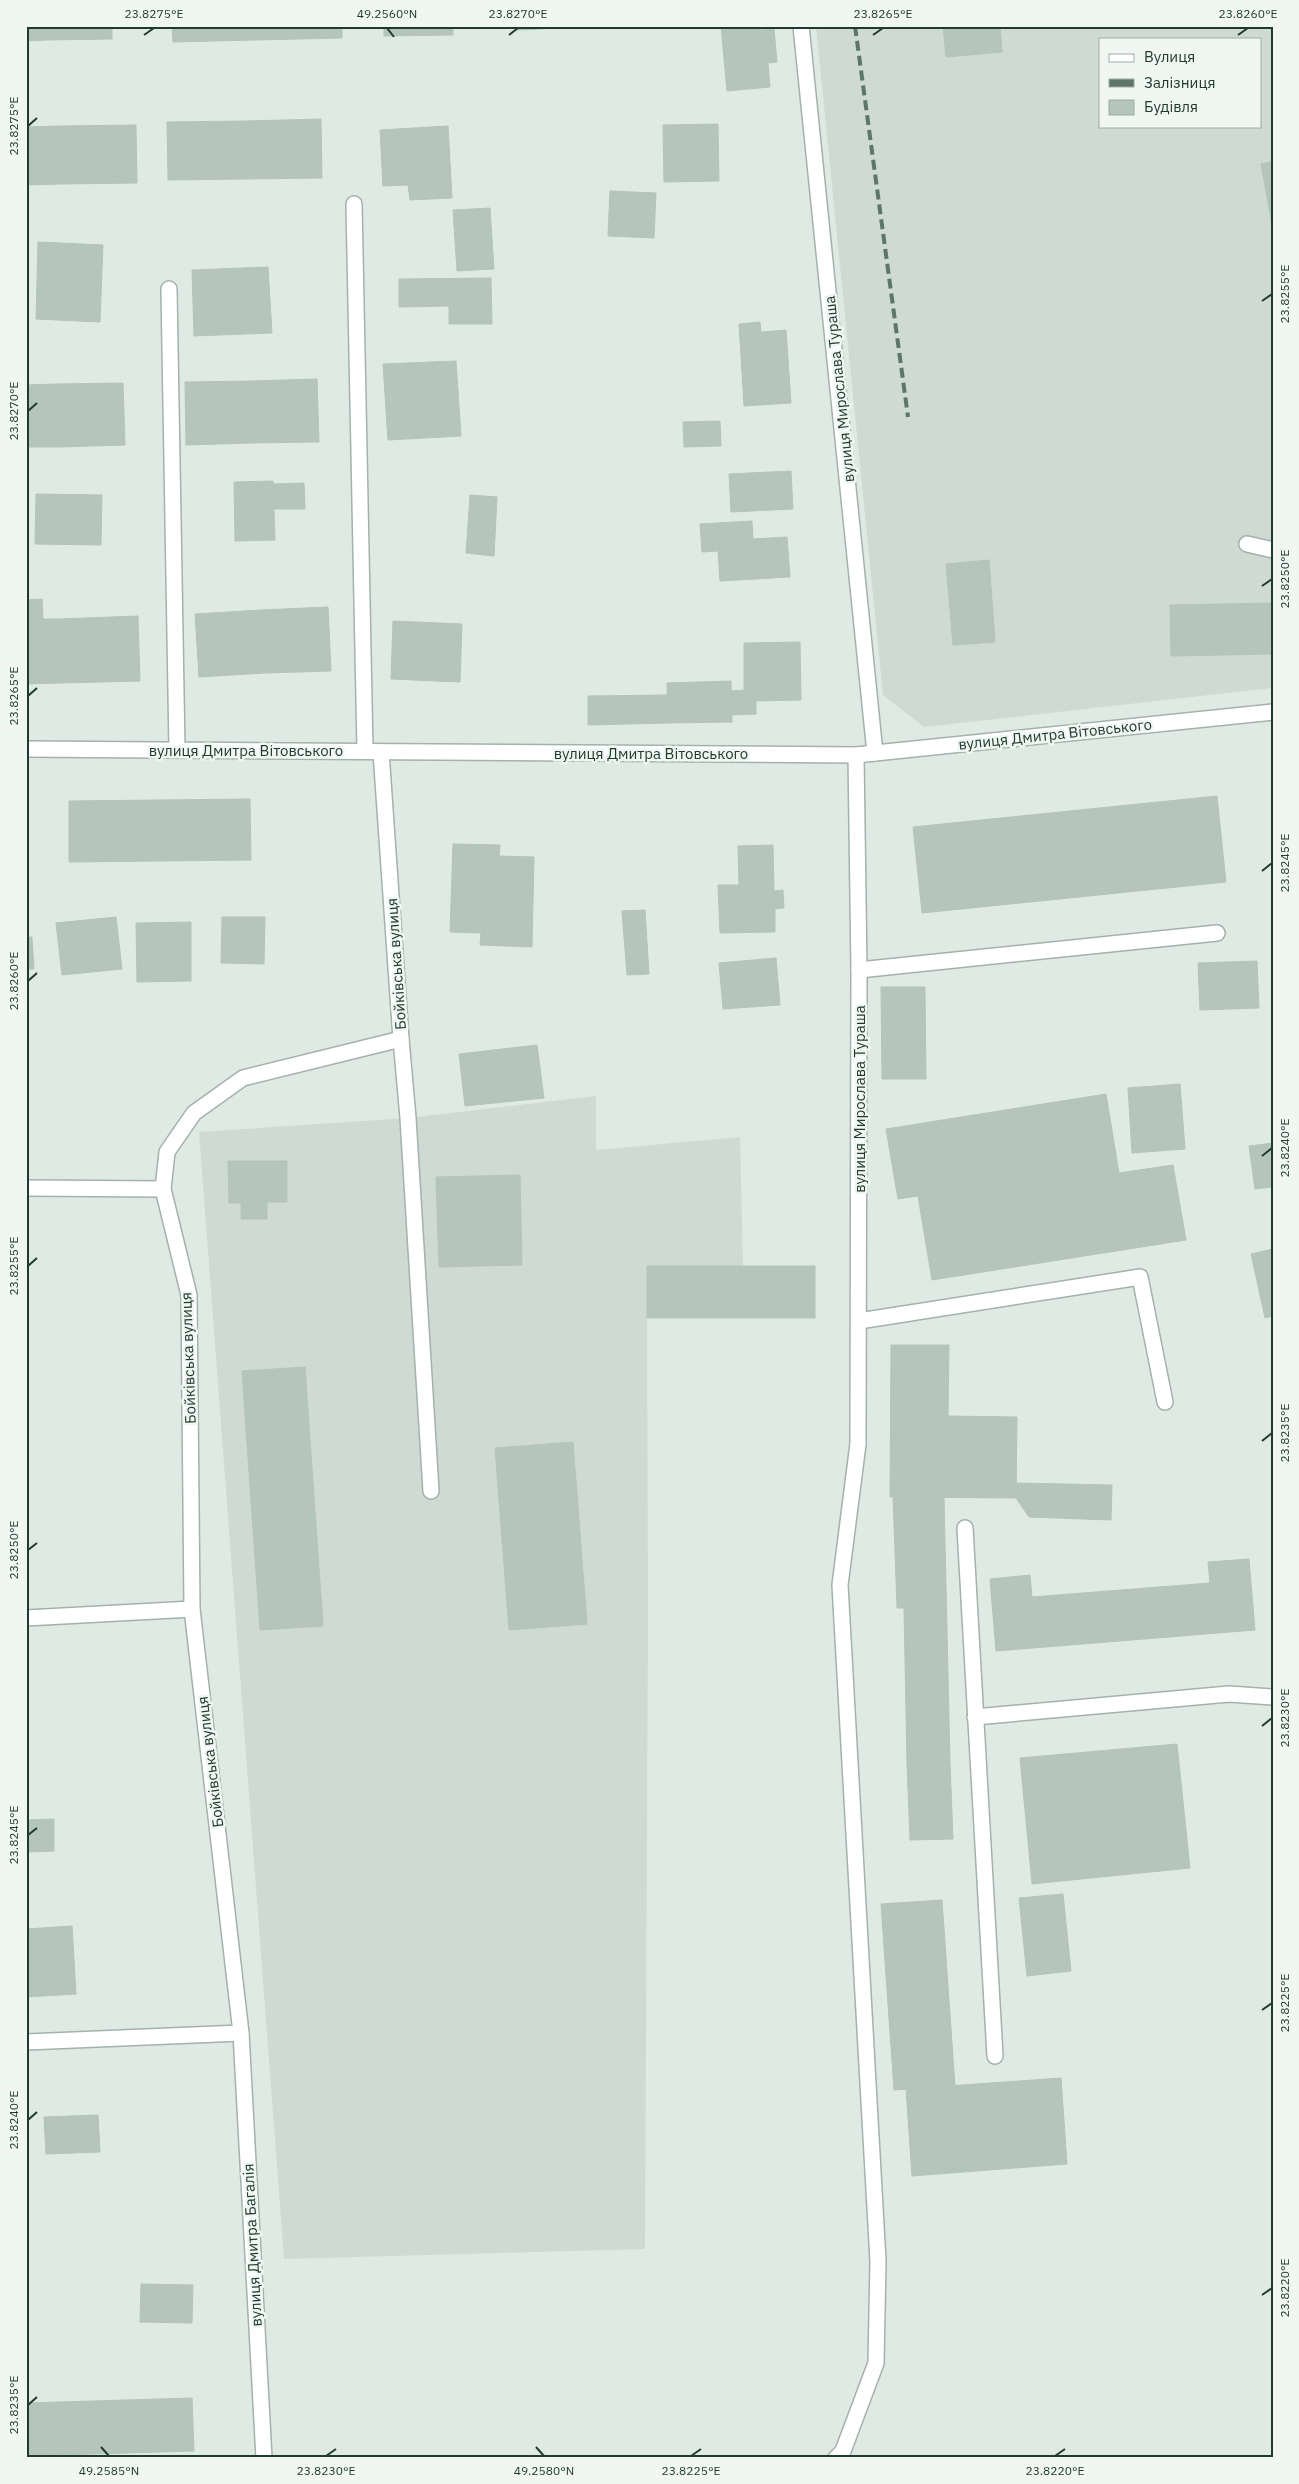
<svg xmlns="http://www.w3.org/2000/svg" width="1299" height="2484" viewBox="0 0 1299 2484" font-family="'IBM Plex Sans',sans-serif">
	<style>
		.built { fill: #cedad3; fill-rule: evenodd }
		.building { fill: #b5c5bd; stroke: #b3c4bb }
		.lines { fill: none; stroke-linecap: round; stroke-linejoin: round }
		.service-casing { stroke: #a3b2ab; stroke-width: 18 }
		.minor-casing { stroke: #a3b2ab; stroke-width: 18 }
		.service { stroke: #fff; stroke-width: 15 }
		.minor { stroke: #fff; stroke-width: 15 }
		.rail { stroke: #5c766c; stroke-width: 4; stroke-dasharray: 10 5; stroke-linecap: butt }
		.ticks { fill: none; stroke: #213a30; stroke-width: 2 }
		.labels { text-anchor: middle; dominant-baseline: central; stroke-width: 5; stroke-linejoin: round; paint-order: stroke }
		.street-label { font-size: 15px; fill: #213a30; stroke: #f0f7f3 }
		.neatline { fill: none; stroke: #213a30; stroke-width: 2 }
		.ticks-label { font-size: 12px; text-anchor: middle; fill: #213a30 }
	</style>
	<rect width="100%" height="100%" fill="#e0eae5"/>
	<g class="built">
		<path d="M816,26H1273V688L924,727L883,695ZM1100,39H1260V126H1100Z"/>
		<polygon points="596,1096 596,1150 740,1137 743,1266 647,1266 648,1620 645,2249 284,2259 199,1132 408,1118"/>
	</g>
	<g class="building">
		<polygon points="26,26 47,26 47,40 26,41"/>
		<polygon points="47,26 112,26 112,39 47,40"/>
		<polygon points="172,26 254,26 255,40 173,42"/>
		<polygon points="254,26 342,26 342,38 255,40"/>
		<polygon points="384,26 453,26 453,35 384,36"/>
		<polygon points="517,26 561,26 561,28 518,30"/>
		<polygon points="721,26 759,26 760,30 774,29 777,62 768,63 770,87 727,91"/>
		<polygon points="943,26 1000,26 1002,52 946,57"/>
		<polygon points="321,119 322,178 245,179 245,121"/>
		<polygon points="245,121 245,179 168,180 167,122"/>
		<polygon points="718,124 719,181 664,182 663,125"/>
		<polygon points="136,125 137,183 61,184 60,126"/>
		<polygon points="60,126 61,184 26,185 26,127"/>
		<polygon points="448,126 452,198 410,200 408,185 383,186 380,130"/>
		<polygon points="1273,161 1273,230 1261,164"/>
		<polygon points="610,191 656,193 654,238 608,236"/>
		<polygon points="490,208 494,269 457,271 453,210"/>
		<polygon points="38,242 103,245 100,322 36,319"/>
		<polygon points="268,267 272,333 194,336 192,270"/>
		<polygon points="491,278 492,324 449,324 449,306 399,307 399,279"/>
		<polygon points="760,322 761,332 786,330 791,403 744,406 739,324"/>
		<polygon points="456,361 461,436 388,440 383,364"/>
		<polygon points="317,379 319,442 252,443 251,381"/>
		<polygon points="251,381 252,443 186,445 185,382"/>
		<polygon points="123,383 125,445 58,447 57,384"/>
		<polygon points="57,384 58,447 26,447 26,385"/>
		<polygon points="720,421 721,446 684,447 683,422"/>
		<polygon points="791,471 793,509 731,512 729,474"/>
		<polygon points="273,481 275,540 235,541 234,482"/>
		<polygon points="304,483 305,509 274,509 273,484"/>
		<polygon points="36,494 102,495 101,545 35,544"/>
		<polygon points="470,495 497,497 494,556 466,553"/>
		<polygon points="752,521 753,539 787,537 790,577 720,581 718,551 702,552 700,524"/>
		<polygon points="989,560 995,642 953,645 946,564"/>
		<polygon points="42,599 43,619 58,619 61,683 26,684 26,600"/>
		<polygon points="1273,603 1273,654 1171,656 1170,605"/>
		<polygon points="328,607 331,671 265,673 261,610"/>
		<polygon points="261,610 265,673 199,677 195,614"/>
		<polygon points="138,616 140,681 61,683 58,619"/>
		<polygon points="393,621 462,624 460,682 391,679"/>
		<polygon points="800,642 801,700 756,701 756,714 732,715 731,691 744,690 744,643"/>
		<polygon points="731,681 732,722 668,723 667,683"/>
		<polygon points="667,695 668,723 588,725 588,696"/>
		<polygon points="1217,796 1226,882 922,913 913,827"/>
		<polygon points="250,799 251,860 69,862 69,801"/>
		<polygon points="453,844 500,845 499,856 534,857 532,947 480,945 481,933 450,932"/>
		<polygon points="773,845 774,891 783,890 784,908 775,909 775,932 720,933 718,885 739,885 738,846"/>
		<polygon points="645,910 649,974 627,975 622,911"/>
		<polygon points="116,917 122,969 62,975 56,923"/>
		<polygon points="222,917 265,917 264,964 221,963"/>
		<polygon points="191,922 191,981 137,982 136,923"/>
		<polygon points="26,937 32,937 34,969 26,969"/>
		<polygon points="776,958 780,1005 723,1009 719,963"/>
		<polygon points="1257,961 1259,1008 1200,1010 1198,963"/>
		<polygon points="881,987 925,987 926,1079 882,1079"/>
		<polygon points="537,1045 544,1098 465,1106 459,1054"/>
		<polygon points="1180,1084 1185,1149 1132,1153 1128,1088"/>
		<polygon points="1106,1094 1119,1173 1173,1165 1186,1240 932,1280 918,1196 898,1199 886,1129"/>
		<polygon points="1273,1143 1273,1187 1255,1189 1249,1146"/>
		<polygon points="228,1161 287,1161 287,1202 267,1202 267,1219 241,1219 241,1203 229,1203"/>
		<polygon points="520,1175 522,1265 439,1267 436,1177"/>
		<polygon points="1273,1249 1273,1316 1265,1318 1251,1254"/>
		<rect x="647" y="1266" width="168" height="52"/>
		<polygon points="891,1345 949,1345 948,1416 1017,1417 1016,1498 890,1497"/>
		<polygon points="305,1367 323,1626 260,1630 242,1371"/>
		<polygon points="573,1442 587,1624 509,1630 495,1448"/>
		<polygon points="1016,1483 1112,1485 1111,1520 1029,1517 1016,1498"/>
		<polygon points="893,1497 944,1498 950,1763 907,1764 904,1608 897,1608"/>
		<polygon points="1249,1559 1255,1630 996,1651 990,1579 1030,1575 1032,1597 1210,1583 1208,1562"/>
		<polygon points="1177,1744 1190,1868 1032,1884 1020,1758"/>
		<polygon points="950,1763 953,1839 910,1840 907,1764"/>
		<polygon points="54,1819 54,1851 26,1852 26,1820"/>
		<polygon points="1063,1894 1071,1971 1027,1976 1019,1898"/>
		<polygon points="942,1900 955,2086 894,2090 881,1904"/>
		<polygon points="72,1926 76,1994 26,1997 26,1929"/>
		<polygon points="1061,2078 1067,2164 912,2176 906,2089"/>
		<polygon points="98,2115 100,2152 46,2154 44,2117"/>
		<polygon points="141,2284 193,2285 192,2323 140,2322"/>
		<polygon points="192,2398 194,2451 26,2456 26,2403"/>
	</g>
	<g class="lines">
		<defs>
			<g id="service">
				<polyline points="354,204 365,750"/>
				<polyline points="169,289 177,750"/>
				<polyline points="1247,544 1273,550"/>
				<polyline points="859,970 1217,933"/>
				<polyline points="401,1039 408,1118 431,1491"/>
				<polyline points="859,1321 1140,1277 1165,1402"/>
				<polyline points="965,1528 995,2056"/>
				<polyline points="975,1717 1229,1694 1273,1697"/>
				<polyline points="836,2458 843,2451 876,2363 878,2261 840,1585 858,1444"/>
			</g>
			<g id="minor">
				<polyline points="801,26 875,753"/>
				<polyline points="26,749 856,755 1273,712"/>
				<polyline points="856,755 859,970 858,1444"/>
				<polyline points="26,1188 163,1189"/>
				<polyline points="26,1618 192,1609"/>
				<polyline points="26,2042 241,2033"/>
				<polyline points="264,2458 241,2033 192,1609 189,1295 163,1189 167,1152 194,1113 243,1078 401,1039 381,752"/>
			</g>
		</defs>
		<use href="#service" class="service-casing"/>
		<use href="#minor" class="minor-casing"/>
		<use href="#service" class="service"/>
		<use href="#minor" class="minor"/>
		<polyline class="rail" points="855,26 908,417"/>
	</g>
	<path class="ticks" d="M387,28L394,37M144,35L154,28M509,35L518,28M873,35L883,28M1238,35L1248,28M28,126L37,118M1262,301L1272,294M28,411L37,403M1262,586L1272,579M28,696L37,688M1262,871L1272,863M28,981L37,973M1262,1156L1272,1148M28,1266L37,1258M1262,1441L1272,1433M28,1550L37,1543M1262,1726L1272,1718M28,1835L37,1828M1262,2010L1272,2003M28,2120L37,2112M1262,2295L1272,2288M28,2405L37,2397M101,2447L109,2456M536,2447L544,2456M326,2456L336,2449M691,2456L701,2449M1055,2456L1065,2449"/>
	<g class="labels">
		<g class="street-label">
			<text transform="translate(839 389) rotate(-96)">вулиця Мирослава Тураша</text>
			<text transform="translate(1055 734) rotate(-6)">вулиця Дмитра Вітовського</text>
			<text x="246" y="750">вулиця Дмитра Вітовського</text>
			<text x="651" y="753">вулиця Дмитра Вітовського</text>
			<text transform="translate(396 964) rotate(-94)">Бойківська вулиця</text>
			<text transform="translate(859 1099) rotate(-90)">вулиця Мирослава Тураша</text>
			<text transform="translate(188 1358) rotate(-92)">Бойківська вулиця</text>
			<text transform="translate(210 1762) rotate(-97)">Бойківська вулиця</text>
			<text transform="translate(252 2245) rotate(-93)">вулиця Дмитра Багалія</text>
		</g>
	</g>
	<rect width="1299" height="2484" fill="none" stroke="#f0f7f3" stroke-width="55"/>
	<rect x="1099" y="38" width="162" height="90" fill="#f0f7f3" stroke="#9daba5"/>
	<rect x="1109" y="54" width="25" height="8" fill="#ffffff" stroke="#9daba5"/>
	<text x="1144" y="62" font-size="15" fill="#213a30">Вулиця</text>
	<rect x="1109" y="79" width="25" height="8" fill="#5c766c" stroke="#9daba5"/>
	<text x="1144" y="88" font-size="15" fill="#213a30">Залізниця</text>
	<rect x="1109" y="100" width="25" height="15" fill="#b5c5bd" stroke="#9daba5"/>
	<text x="1144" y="112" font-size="15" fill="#213a30">Будівля</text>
	<rect x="28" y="28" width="1244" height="2428" class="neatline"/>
	<g class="ticks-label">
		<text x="154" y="18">23.8275°E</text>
		<text x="387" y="18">49.2560°N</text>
		<text x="518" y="18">23.8270°E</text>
		<text x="883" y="18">23.8265°E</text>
		<text x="1248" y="18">23.8260°E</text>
		<text transform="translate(14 126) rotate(-90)" y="4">23.8275°E</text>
		<text transform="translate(1285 294) rotate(-90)" y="4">23.8255°E</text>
		<text transform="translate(14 411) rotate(-90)" y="4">23.8270°E</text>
		<text transform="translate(1285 579) rotate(-90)" y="4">23.8250°E</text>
		<text transform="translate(14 696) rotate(-90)" y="4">23.8265°E</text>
		<text transform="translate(1285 863) rotate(-90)" y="4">23.8245°E</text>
		<text transform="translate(14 981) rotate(-90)" y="4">23.8260°E</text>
		<text transform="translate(1285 1148) rotate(-90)" y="4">23.8240°E</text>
		<text transform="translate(14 1266) rotate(-90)" y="4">23.8255°E</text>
		<text transform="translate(1285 1433) rotate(-90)" y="4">23.8235°E</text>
		<text transform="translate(14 1550) rotate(-90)" y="4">23.8250°E</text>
		<text transform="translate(1285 1718) rotate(-90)" y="4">23.8230°E</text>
		<text transform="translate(14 1835) rotate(-90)" y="4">23.8245°E</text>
		<text transform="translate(1285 2003) rotate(-90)" y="4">23.8225°E</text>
		<text transform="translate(14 2120) rotate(-90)" y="4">23.8240°E</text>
		<text transform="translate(1285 2288) rotate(-90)" y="4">23.8220°E</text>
		<text transform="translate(14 2405) rotate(-90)" y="4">23.8235°E</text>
		<text x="109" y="2475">49.2585°N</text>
		<text x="326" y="2475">23.8230°E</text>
		<text x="544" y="2475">49.2580°N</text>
		<text x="691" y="2475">23.8225°E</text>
		<text x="1055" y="2475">23.8220°E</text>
	</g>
</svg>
